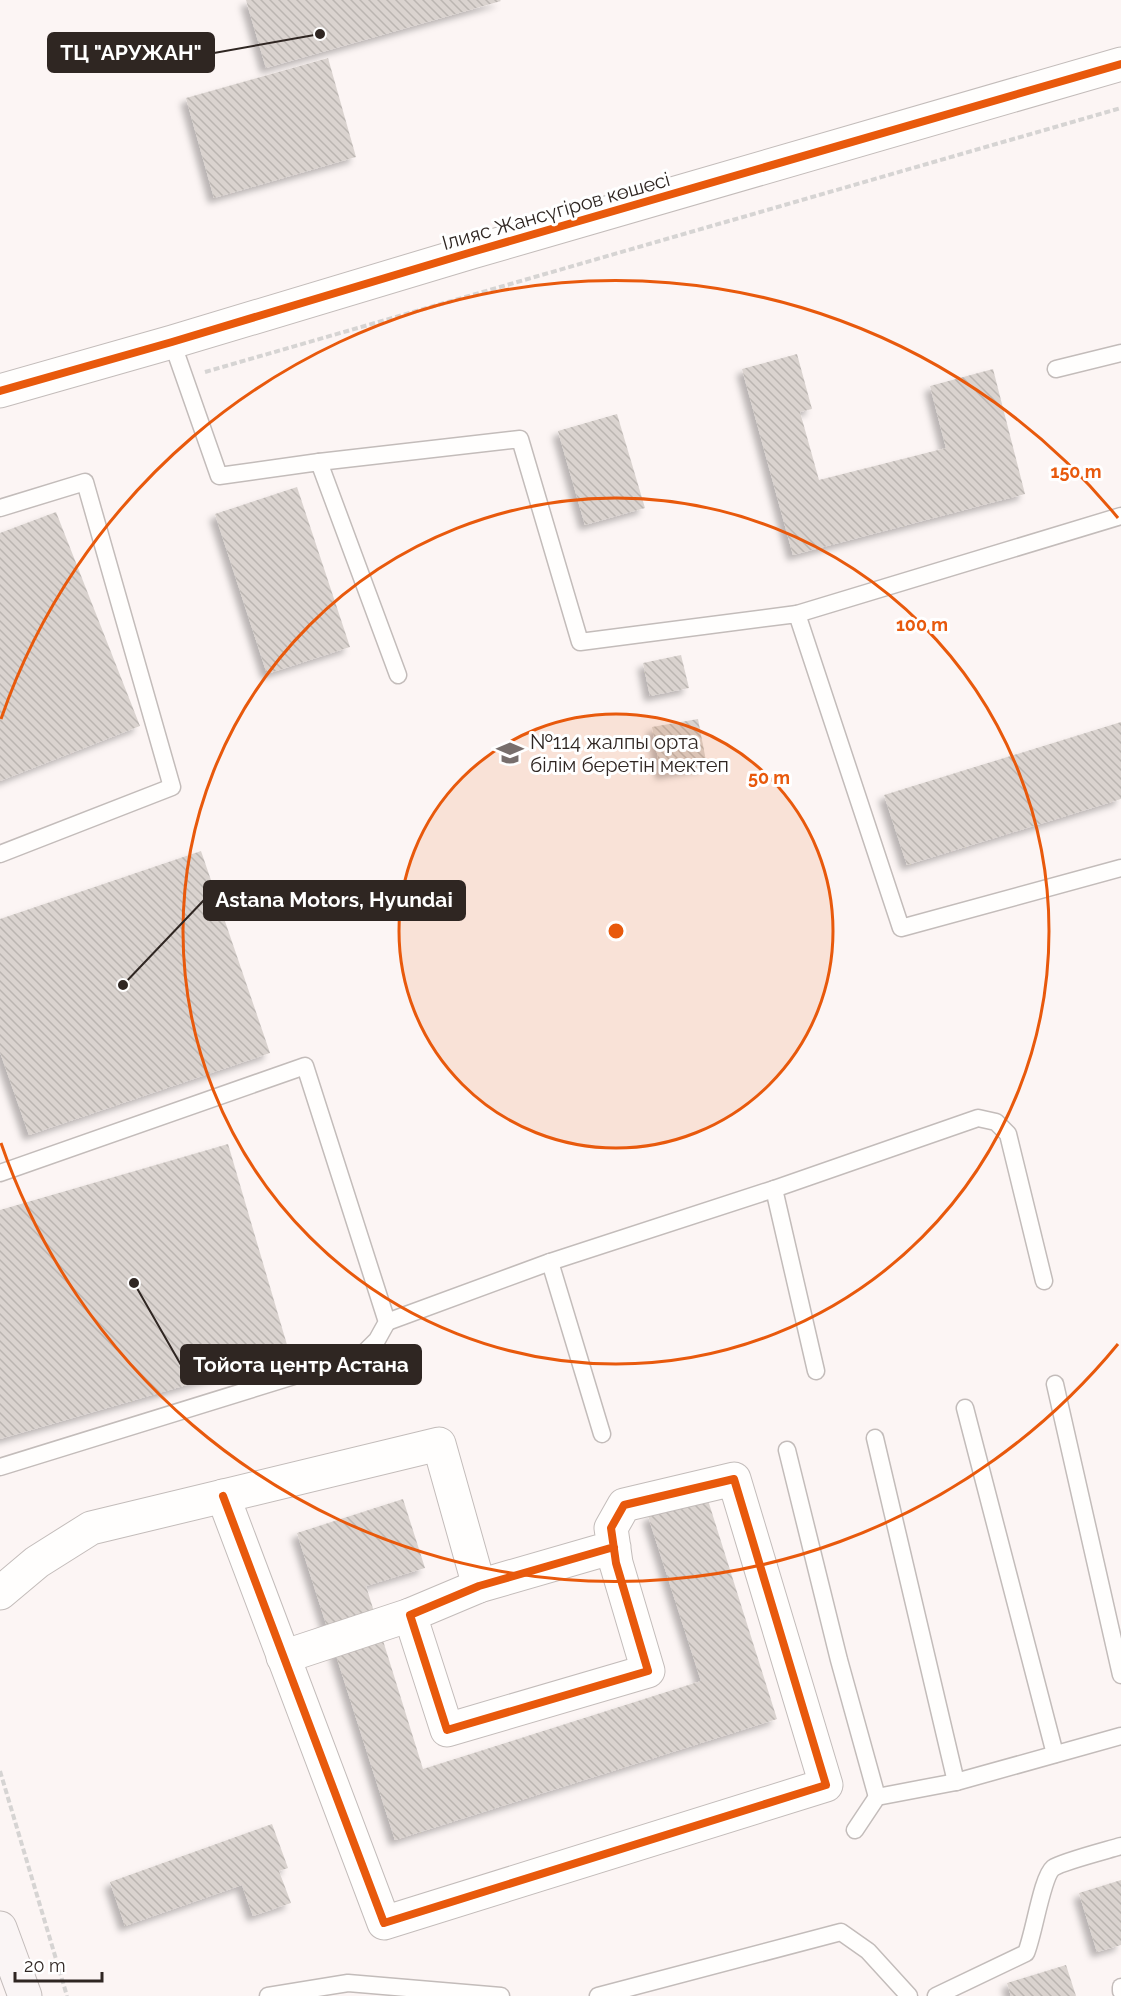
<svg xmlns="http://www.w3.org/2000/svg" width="1121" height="1996" viewBox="0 0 1121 1996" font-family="Raleway,sans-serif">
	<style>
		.building { fill: url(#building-back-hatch); filter: url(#shadow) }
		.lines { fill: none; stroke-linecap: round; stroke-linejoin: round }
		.service-casing { stroke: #c3bcba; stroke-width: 19 }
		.minor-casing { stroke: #c3bcba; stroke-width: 35 }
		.tertiary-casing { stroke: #c3bcba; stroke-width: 35 }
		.secondary-casing { stroke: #c3bcba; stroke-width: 35 }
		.path { stroke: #d6d4d3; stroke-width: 4; stroke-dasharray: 6 3; stroke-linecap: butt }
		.service { stroke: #fffefd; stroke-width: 16 }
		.minor { stroke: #fffefd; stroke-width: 33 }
		.tertiary { stroke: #fffefd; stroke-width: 33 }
		.secondary { stroke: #faf5f5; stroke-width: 33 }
		.cycleway-casing { stroke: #fff; stroke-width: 11 }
		.cycleway { stroke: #e8590c; stroke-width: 8 }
		.ring { fill: none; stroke: #e8590c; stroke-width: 3 }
		.labels { text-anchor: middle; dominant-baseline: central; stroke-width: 6; stroke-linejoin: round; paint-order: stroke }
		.street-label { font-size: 20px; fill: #2f2622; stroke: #fff }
		.poi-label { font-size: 20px; fill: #2f2622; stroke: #fff; text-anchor: start }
		.centre { fill: #e8590c; stroke: #fff; stroke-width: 3 }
		.ring-label { font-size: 18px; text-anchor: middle; font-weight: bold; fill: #e8590c; stroke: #fff; stroke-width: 6; stroke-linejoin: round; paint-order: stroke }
		.leader { fill: none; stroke: #2f2622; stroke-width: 2 }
		.callout-dot { fill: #2f2622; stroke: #fff; stroke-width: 2 }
		.callout { fill: #2f2622; stroke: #2f2622; stroke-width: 2 }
		.callout-label { font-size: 21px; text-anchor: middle; font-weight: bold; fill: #fff }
	</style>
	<defs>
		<pattern id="building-back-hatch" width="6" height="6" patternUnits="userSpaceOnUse" patternTransform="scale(1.5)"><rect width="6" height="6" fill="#dad3cf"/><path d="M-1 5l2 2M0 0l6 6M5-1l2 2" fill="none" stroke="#bbb5b1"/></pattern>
		<filter id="shadow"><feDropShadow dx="-5.5" dy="5.5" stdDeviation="3" flood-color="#0004"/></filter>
	</defs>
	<rect width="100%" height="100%" fill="#fcf5f4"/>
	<g class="building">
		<polygon points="246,0 500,0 501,1 266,68"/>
		<polygon points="328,58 356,157 214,198 186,98"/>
		<polygon points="797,354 812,409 800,412 819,480 946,448 930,386 993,369 1025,494 793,555 742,369"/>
		<polygon points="617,414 645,508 585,525 558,431"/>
		<polygon points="297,487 350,647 267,674 215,514"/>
		<polygon points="56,512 140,726 0,781 0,533"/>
		<polygon points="681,655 689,688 650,696 643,663"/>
		<polygon points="698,719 707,766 661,774 652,727"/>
		<polygon points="1121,722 1121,799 907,865 884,795"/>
		<polygon points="201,851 270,1053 29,1135 0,1052 0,919"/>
		<polygon points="228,1144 290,1355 0,1439 0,1210"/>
		<polygon points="707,1497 777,1719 395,1840 297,1533 403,1499 425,1568 366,1586 423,1769 701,1681 648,1516"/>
		<polygon points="272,1824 288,1868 279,1871 291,1903 253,1916 242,1885 125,1926 110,1882"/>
		<polygon points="1121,1880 1121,1945 1097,1952 1079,1893"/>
		<polygon points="1066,1965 1076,1996 1011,1996 1007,1983"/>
	</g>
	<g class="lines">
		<defs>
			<g id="service">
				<polyline points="172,342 219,476 319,462 398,675"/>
				<polyline points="1056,369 1121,353"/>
				<polyline points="319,462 520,439 580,642 797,614 901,928 1121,868"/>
				<polyline points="0,508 85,482 172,787 0,854"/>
				<polyline points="797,614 1121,516"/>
				<polyline points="0,1173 305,1066 387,1322 377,1340 362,1355 0,1467"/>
				<polyline points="774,1189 816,1371"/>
				<polyline points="550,1262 602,1434"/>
				<polyline points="387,1322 550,1262 774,1189 978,1118 996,1122 1008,1134 1044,1281"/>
				<polyline points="1055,1384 1121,1675"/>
				<polyline points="965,1408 1055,1754"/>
				<polyline points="875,1438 956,1782"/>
				<polyline points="787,1450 839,1660 877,1797"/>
				<polyline points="855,1830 877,1797 956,1782 1121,1736"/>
				<polyline points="1121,1987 1121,1991"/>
				<polyline points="268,1996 348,1983 501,1996"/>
				<polyline points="598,1996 841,1932 868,1951 909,1996"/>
				<path d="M936,1996L1026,1953C1034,1934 1042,1877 1053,1868C1061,1862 1108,1850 1121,1846"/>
			</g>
			<g id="minor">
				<polyline points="223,1496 384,1923 826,1785 734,1479 624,1505 611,1528 616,1563 648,1671 447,1730 410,1615 479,1586 614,1547"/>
				<polyline points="0,1593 37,1562 91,1528 439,1444 479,1586"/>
				<polyline points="283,1657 410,1615"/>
			</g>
			<polyline id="tertiary" points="0,391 172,342 472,252 1121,64"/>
			<polyline id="secondary" points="0,1928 25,1996"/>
		</defs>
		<use href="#service" class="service-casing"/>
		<use href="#minor" class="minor-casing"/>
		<use href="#tertiary" class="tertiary-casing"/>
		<use href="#secondary" class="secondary-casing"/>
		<g class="path">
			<polyline points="205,372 1121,108"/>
			<polyline points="0,1771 67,1996"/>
		</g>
		<use href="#service" class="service"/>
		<use href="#minor" class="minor"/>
		<use href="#tertiary" class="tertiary"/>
		<use href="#secondary" class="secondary"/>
		<defs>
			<g id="cycleway">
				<polyline points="0,391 172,342 472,252 1121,64"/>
				<polyline points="223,1496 384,1923 826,1785 734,1479 624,1505 611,1528 616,1563 648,1671 447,1730 410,1615 479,1586 614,1547"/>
			</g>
		</defs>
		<use href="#cycleway" class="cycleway-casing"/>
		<use href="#cycleway" class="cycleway"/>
	</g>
	<circle cx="616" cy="931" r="217" fill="#e8590c" fill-opacity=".12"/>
	<g class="ring">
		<circle cx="616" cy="931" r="217"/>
		<circle cx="616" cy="931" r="433"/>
		<path d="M1118 1344A650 650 0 0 1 1 1143M1 719A650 650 0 0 1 1118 518"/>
	</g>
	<defs>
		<symbol id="school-bare" viewBox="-9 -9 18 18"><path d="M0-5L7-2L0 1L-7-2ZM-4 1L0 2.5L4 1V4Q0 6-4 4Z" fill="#776e6c" stroke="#fff" stroke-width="2.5" paint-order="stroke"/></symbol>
	</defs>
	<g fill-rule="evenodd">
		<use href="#school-bare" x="491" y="734" width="38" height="38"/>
	</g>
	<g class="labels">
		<g class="street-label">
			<text transform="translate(556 211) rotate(-16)">Ілияс Жансүгіров көшесі</text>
		</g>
		<g class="poi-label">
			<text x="530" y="742">№114 жалпы орта<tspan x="530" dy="23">білім беретін мектеп</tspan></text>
		</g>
	</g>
	<circle cx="616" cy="931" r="9" class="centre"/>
	<g class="ring-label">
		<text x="1076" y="478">150 m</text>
		<text x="922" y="631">100 m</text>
		<text x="769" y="784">50 m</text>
	</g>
	<path class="leader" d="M320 34L214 53M123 985L204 900M134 1283L181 1365"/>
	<g class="callout-dot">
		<circle cx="320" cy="34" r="6"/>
		<circle cx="123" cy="985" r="6"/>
		<circle cx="134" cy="1283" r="6"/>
	</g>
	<g class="callout">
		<rect x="48" y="33" width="166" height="39" rx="6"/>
		<rect x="204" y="881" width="261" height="39" rx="6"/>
		<rect x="181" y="1345" width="240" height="39" rx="6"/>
	</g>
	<g class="callout-label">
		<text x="131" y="60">ТЦ "АРУЖАН"</text>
		<text x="334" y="907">Astana Motors, Hyundai</text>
		<text x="301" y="1372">Тойота центр Астана</text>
	</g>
	<path d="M15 1972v9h87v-9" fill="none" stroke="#2f2622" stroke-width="3"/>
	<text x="24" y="1972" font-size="18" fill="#2f2622" stroke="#ffffff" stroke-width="4.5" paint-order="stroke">20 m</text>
</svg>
